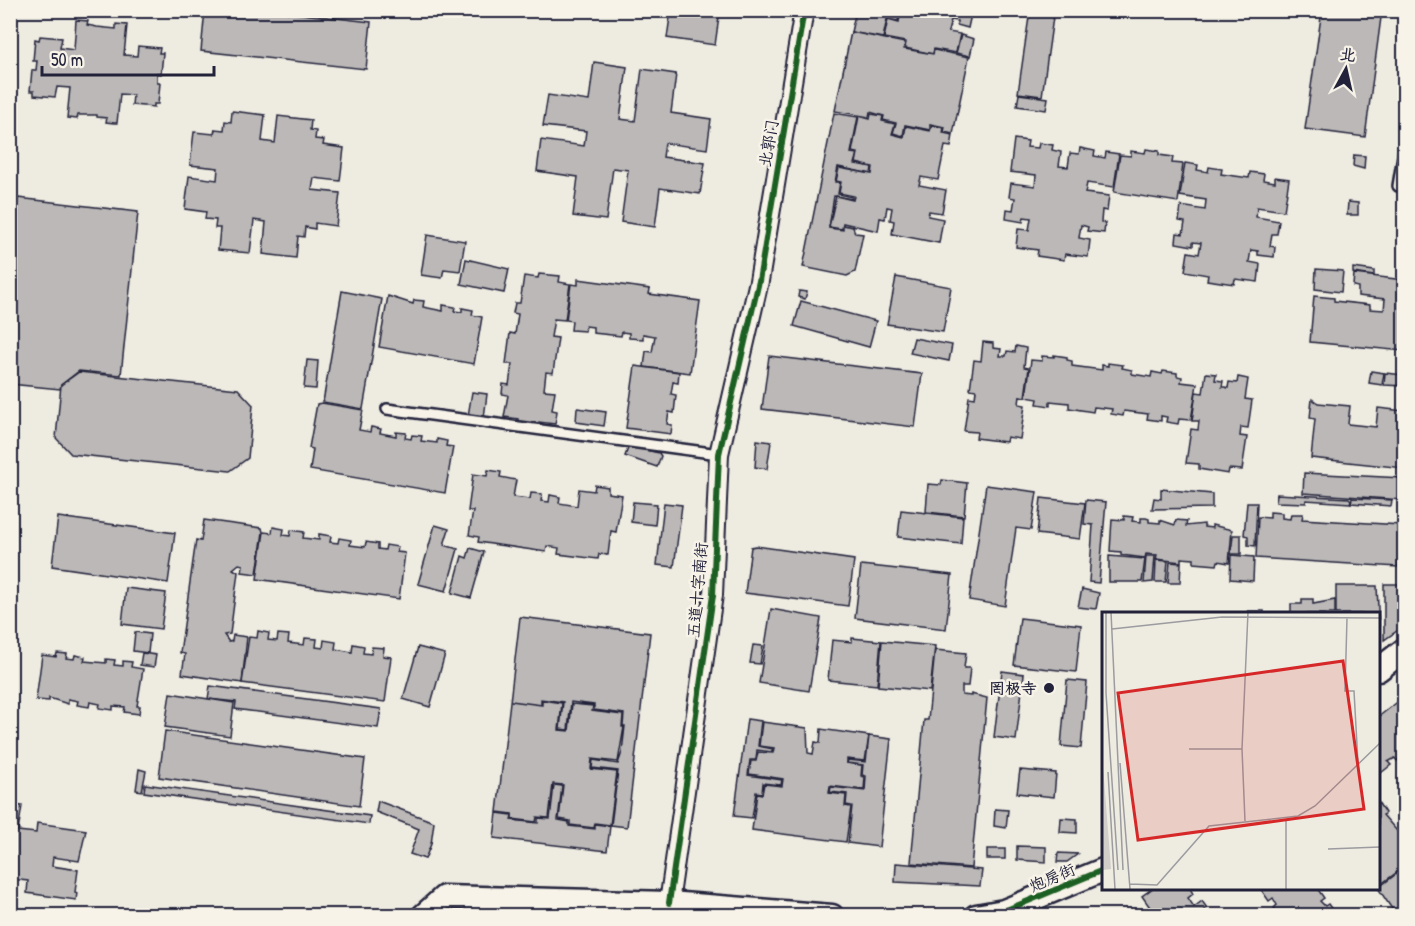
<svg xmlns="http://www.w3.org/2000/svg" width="1415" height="926" viewBox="0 0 1415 926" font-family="'Patrick Hand','LXGW WenKai TC',sans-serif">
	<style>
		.building { fill: #bbb8b7; stroke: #22223b; stroke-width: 1.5 }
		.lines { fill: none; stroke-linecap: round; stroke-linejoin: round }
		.service-casing { stroke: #22223b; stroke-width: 14 }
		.minor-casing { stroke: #22223b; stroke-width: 22 }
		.tertiary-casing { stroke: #22223b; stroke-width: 27 }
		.service { stroke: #f7f3e8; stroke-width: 9 }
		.minor { stroke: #f7f3e8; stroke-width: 18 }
		.tertiary { stroke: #f7f3e8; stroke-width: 22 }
		.cycleway-casing { stroke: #f7f3e8; stroke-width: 10 }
		.cycleway { stroke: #1b5e20; stroke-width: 6 }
		.poi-dot { fill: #22223b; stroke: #f7f3e8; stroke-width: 2 }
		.labels { text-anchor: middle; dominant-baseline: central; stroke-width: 5; stroke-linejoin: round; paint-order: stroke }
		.street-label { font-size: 16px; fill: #22223b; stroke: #f7f3e8 }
		.poi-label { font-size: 16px; font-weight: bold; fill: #22223b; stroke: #f7f3e8; text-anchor: end }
		.inset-road { fill: none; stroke: #9c9b9f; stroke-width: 1.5 }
		.view { fill: #d62828; fill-opacity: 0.15; stroke: #d62828; stroke-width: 3 }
		.inset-edge { fill: none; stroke: #22223b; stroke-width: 3 }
	</style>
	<rect width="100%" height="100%" fill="#eeebe1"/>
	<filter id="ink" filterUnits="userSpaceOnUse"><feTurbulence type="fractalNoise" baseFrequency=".0167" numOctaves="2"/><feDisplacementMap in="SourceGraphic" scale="12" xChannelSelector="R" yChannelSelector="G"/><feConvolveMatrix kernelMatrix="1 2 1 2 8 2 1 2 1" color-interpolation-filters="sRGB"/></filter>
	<g filter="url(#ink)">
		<g class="building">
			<polygon points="205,10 266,10 371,22 366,69 201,51"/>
			<polygon points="671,10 720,10 715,45 667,38"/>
			<polygon points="856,10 894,14 894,10 900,11 898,21 887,19 883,38 851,32"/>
			<polygon points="901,10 972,10 968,28 957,25 957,21 951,20 948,32 960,34 956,53 934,49 933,54 905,48 906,42 884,38 888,19 899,22"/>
			<polygon points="1030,10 1054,10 1042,96 1018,93"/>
			<polygon points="1322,10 1382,10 1365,137 1305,129"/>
			<polygon points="76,20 88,21 87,25 97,27 116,29 116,24 127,25 124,55 137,56 138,46 160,48 159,53 163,53 161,74 157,73 157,83 160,83 158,104 154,104 154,107 132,105 133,95 120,94 117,123 114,123 106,122 107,118 97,117 97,115 78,115 77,119 67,118 70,88 57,87 55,97 34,95 34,91 30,91 32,70 36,70 37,61 33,61 35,39 39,40 40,36 62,38 60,48 74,50"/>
			<polygon points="851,32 905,43 904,49 933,54 934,50 969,57 953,134 944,132 945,127 930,124 930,130 905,125 903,136 893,133 896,123 883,120 884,116 870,112 869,117 835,111"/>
			<polygon points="961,35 974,39 970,56 956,53"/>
			<polygon points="594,62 627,67 620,119 635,121 642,69 676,74 671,113 711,119 707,149 665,143 663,157 705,163 700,194 660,188 655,227 621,222 628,170 613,168 606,220 573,216 578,177 537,171 541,140 584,146 586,131 543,126 548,95 589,101"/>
			<polygon points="1019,94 1048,98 1046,110 1017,106"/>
			<polygon points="232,111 265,115 262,141 275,143 278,116 311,120 310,130 316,131 315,139 324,140 323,145 344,148 340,181 314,178 312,190 340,193 336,226 315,223 315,229 305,227 304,237 298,236 296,258 263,254 266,222 254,220 250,253 218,250 220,228 215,228 216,220 205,219 206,212 185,209 189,176 217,180 218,168 190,165 194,132 214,134 215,129 224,130 225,121 231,122"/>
			<polygon points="834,113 858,117 851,153 858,154 855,164 872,167 871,174 838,167 835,182 840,182 838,194 852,197 852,199 834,196 829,228 843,230 843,225 853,227 855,233 863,234 855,272 847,276 803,267"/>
			<polygon points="871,114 883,116 882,121 895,124 892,134 904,137 906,126 930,131 932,125 944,128 943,133 953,135 951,147 945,146 938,180 921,177 919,185 946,190 942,213 929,211 928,216 943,219 939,243 892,234 894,221 890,220 892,208 887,207 885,219 880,218 878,231 843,223 842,229 829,227 836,196 853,200 854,196 839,193 841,182 836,181 839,168 872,174 873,167 856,163 858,153 852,152 859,116 870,119"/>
			<polygon points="1014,139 1028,141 1027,147 1038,148 1039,143 1053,145 1052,150 1061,152 1059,166 1068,167 1070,153 1079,154 1080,148 1095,151 1094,156 1105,158 1106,152 1119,154 1114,187 1087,183 1085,193 1109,196 1107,211 1102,210 1101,222 1105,223 1104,233 1087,231 1088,227 1081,225 1079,238 1090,240 1088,257 1065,254 1064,260 1037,256 1038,250 1016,247 1018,229 1029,230 1031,218 1024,217 1023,222 1006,219 1007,209 1013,210 1015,198 1009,197 1011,183 1035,186 1036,175 1010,172"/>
			<polygon points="1146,149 1159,151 1159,155 1173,157 1172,163 1183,164 1178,202 1114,192 1120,155 1131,156 1131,151 1145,153"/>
			<polygon points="1354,155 1365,156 1364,169 1353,166"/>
			<polygon points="1185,163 1198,165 1197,170 1208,172 1209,167 1222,169 1221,174 1249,178 1250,172 1264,174 1263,180 1275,182 1275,177 1289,179 1284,211 1257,207 1256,217 1279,221 1277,234 1272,234 1270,246 1275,247 1274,257 1258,255 1258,251 1251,250 1249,262 1260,264 1258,282 1235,279 1234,284 1207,280 1208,275 1185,271 1188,252 1199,254 1201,243 1193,242 1193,246 1176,243 1177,233 1183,234 1185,222 1179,221 1181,206 1205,210 1206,200 1180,196"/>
			<polygon points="18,198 138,212 121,375 79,371 61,385 60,389 10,384 10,268"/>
			<polygon points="1348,202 1358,203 1358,215 1347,215"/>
			<polygon points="427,235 465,241 460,271 444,269 442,278 421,275"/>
			<polygon points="466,259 509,269 504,293 461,284"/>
			<polygon points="1353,268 1374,271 1374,276 1353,273"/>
			<polygon points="1316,269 1343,271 1341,292 1315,289"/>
			<polygon points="539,274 560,276 559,282 570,284 565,320 554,319 551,337 558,338 553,373 546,372 544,390 555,391 552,410 557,411 555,424 539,422 539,427 518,424 518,419 504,417 508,395 502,394 503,384 509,385 512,364 506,364 510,333 515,334 518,314 513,313 515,303 520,303 524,276 538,278"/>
			<polygon points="1354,274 1404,280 1404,351 1310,342 1314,296 1334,298 1334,301 1370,305 1370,309 1384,310 1385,299 1358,296 1358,287 1353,286"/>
			<polygon points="896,277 951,287 943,332 887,324"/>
			<polygon points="578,279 650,289 649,294 700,301 690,373 644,367 646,351 652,352 655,336 643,334 643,339 629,338 629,333 622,332 621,336 593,333 593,327 586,326 585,331 571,330 572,321 566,320 571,284 578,285"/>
			<polygon points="342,291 382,299 363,409 323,402"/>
			<polygon points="799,291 807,292 805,299 798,297"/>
			<polygon points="388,296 413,304 414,300 424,301 423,307 443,311 443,305 455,307 454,311 462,312 462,308 473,310 472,315 482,317 474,364 379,347"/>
			<polygon points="801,301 876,321 869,347 794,326"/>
			<polygon points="914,338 952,345 949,361 910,353"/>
			<polygon points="983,342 993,343 993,348 1001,349 1000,356 1006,356 1007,351 1015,352 1016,346 1026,348 1024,367 1029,368 1025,397 1020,396 1019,404 1025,405 1020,439 1007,437 1006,442 976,438 977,432 964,431 969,397 975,398 976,390 970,389 974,360 981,361"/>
			<polygon points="1054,355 1067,357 1067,360 1072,361 1072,366 1102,370 1102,365 1108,366 1108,363 1123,365 1122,368 1132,370 1132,374 1151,377 1152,372 1162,374 1163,371 1177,373 1177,376 1182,377 1181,382 1197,384 1191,420 1179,419 1178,424 1166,422 1167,417 1161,416 1161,421 1147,419 1148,414 1124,411 1123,416 1111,414 1112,409 1094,407 1093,412 1069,408 1069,403 1050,401 1050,406 1037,404 1038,399 1026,397 1031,360 1042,361 1042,356 1054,357"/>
			<polygon points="769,356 922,374 915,427 762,409"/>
			<polygon points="307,360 318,361 316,389 304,388"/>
			<polygon points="635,366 679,372 678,383 673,382 671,394 676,395 674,413 669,412 667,424 672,425 671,434 626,428"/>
			<polygon points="1371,371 1384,373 1382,385 1369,383"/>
			<polygon points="79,372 238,389 253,405 248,458 230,471 71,454 56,438 61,385"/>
			<polygon points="1206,373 1216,374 1215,380 1223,381 1222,387 1225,387 1228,388 1229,382 1237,383 1238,377 1248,379 1245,399 1252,400 1248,428 1241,427 1240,436 1247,437 1242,470 1229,469 1228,474 1199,469 1199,464 1186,463 1191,429 1198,430 1199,421 1192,421 1196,392 1203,393"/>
			<polygon points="1385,373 1404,375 1404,386 1384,385"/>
			<polygon points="472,392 487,394 484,418 468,416"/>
			<polygon points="1312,399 1318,403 1350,406 1348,424 1376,427 1378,408 1404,411 1404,468 1311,458 1315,419 1310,418"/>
			<polygon points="322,403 363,410 359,430 370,432 371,427 381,429 380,433 396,436 396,432 406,433 405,438 411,439 412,435 422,436 421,441 437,443 437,439 447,441 446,446 453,447 445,493 310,470 313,449 309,448 317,404"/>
			<polygon points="577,408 606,412 604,426 576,422"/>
			<polygon points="757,440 771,442 767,469 755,467"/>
			<polygon points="629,446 659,453 661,456 657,467 625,456"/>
			<polygon points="488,470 501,472 500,477 516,480 513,497 530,499 531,493 542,494 541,501 549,502 550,495 560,497 559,503 577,506 579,489 594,491 595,485 608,487 608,493 622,495 616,532 611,531 608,555 599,554 598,559 558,554 559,548 547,546 546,552 478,542 479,537 469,535 473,511 468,511 473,474 487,476"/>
			<polygon points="1304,473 1403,478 1403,500 1303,493"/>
			<polygon points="942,480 967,483 964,516 926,512 928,484 941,485"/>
			<polygon points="986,485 1037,492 1031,530 1016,528 1005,606 969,600"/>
			<polygon points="1161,489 1212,494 1212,508 1152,509 1154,498 1161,499"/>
			<polygon points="1277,494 1349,498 1351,500 1350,503 1306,500 1306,503 1276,502"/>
			<polygon points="1041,498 1085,503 1080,539 1037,534"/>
			<polygon points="1352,498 1392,500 1391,506 1351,503"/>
			<polygon points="1086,500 1106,502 1099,583 1089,582 1093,525 1084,524"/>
			<polygon points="633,502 657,504 655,525 631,522"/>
			<polygon points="664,503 682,505 674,567 657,565"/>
			<polygon points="1247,503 1257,503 1255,546 1248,545 1248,536 1244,535"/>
			<polygon points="901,510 963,517 961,544 898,537"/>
			<polygon points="1270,512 1282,513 1282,518 1290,519 1291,514 1303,514 1302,519 1401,525 1398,567 1256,558 1258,517 1270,518"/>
			<polygon points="1124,516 1133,517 1132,521 1141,522 1141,518 1146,518 1149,519 1149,522 1160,523 1160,520 1175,525 1176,520 1187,521 1186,526 1204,524 1204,527 1212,528 1212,525 1232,530 1229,563 1218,561 1217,565 1194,563 1194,559 1181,558 1181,562 1156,559 1157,555 1146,554 1145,558 1121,555 1121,552 1110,551 1112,519 1124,520"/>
			<polygon points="58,517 175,533 168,583 52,566"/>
			<polygon points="204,520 262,528 263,532 257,574 242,572 243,565 239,564 233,569 238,572 230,634 224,635 229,642 232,641 233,635 247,637 242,683 182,674 185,654 180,653 196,540 201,541"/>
			<polygon points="435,525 449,529 444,545 458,549 446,591 418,584"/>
			<polygon points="273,527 284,529 283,535 290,536 291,530 304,532 303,538 319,540 319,534 331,536 330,542 338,543 339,538 351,540 350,545 365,547 366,542 378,544 378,549 385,550 386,545 398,547 397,552 405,553 399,599 257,579 264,532 272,533"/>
			<polygon points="1233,535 1241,535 1241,554 1231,554"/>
			<polygon points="756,546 854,560 848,606 745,593 751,547"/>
			<polygon points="470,548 484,552 471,598 452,593 462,556 467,558"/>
			<polygon points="1231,555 1254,557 1253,581 1230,579"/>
			<polygon points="1109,556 1145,559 1142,582 1109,582"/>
			<polygon points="1146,556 1155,556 1153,582 1144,583"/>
			<polygon points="1156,560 1168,561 1166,582 1155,582"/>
			<polygon points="1170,562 1181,563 1180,583 1168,583"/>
			<polygon points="861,565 952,575 946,629 855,618"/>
			<polygon points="1384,584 1401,584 1401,628 1384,640"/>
			<polygon points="1336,586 1377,586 1379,630 1378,614 1336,614"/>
			<polygon points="126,588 166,593 161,629 122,624"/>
			<polygon points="1082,589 1099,593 1096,609 1078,607"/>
			<polygon points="1302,599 1313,599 1313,604 1335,600 1335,614 1291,614 1291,604 1302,604"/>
			<polygon points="771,609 821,618 809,691 759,683"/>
			<rect x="1248" y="611" width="16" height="3"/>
			<polygon points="520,617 650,633 627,827 611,825 618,771 592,768 593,760 618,764 622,752 625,726 623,726 624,714 594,710 594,705 571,702 568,730 560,729 563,702 541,699 541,705 511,701 542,705 542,700 562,703 559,730 569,731 572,704 593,706 592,711 623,715 622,727 624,727 618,762 592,759 591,769 617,772 610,825 595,823 594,828 570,825 570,821 559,819 563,785 553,784 549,818 537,817 536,822 512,819 512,814 497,812"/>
			<polygon points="1020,618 1081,625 1076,672 1014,665"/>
			<polygon points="258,631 269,633 268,640 277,641 278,634 289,635 288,643 304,645 305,638 317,639 316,647 323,648 324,640 336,642 335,649 352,652 353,644 364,646 363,653 371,654 372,647 384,648 383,656 391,657 385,702 242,683 249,637 257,638"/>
			<polygon points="135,632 150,634 148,653 133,651"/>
			<polygon points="852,638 881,641 877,685 828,680 832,640 852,642"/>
			<polygon points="882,641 935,646 930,691 878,686"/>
			<polygon points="753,645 763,646 760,664 750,663"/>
			<polygon points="418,647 445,654 430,707 403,699"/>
			<polygon points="935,650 966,653 964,668 970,668 968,686 962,686 962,695 971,696 971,694 987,698 971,868 911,863 924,720 928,720"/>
			<polygon points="57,653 67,654 66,658 74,659 75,655 85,657 84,661 106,663 106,659 115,660 114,665 123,666 123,661 132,662 131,667 143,669 137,706 140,706 139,714 124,712 125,707 113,706 113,710 99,708 100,704 90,702 89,707 77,705 78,701 68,699 68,704 49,698 49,701 36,700 42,655 56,657"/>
			<polygon points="142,653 156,655 154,667 140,665"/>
			<polygon points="1002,671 1024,674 1016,740 994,737"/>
			<polygon points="1067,680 1087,682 1081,748 1061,746"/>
			<polygon points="210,686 381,709 378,728 235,709 236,702 208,699"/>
			<polygon points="170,693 234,703 230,736 165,727"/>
			<polygon points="1404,697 1404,755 1397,761 1395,758 1388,762 1391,765 1381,773 1378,768 1378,717"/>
			<polygon points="747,719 761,721 758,746 773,749 772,752 757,750 756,760 750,760 748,775 782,780 781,785 763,783 762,793 756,792 752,818 734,816"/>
			<polygon points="762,722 807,728 808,753 813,754 815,742 820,743 821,729 869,736 865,761 847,759 847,763 862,765 861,776 865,777 864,790 830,786 829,793 846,795 845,806 851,807 846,842 752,830 757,793 762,794 764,784 782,786 783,779 749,774 751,761 756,761 758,752 773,753 774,748 759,746"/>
			<polygon points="165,731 365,759 359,806 159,777"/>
			<polygon points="869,736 891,739 879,847 848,843 852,806 846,805 847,794 830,792 831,787 865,791 866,776 862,775 863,765 847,763 848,760 866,762"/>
			<polygon points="139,769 146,771 142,791 136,790"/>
			<polygon points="1020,770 1056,773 1054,797 1017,793"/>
			<polygon points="145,784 370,816 369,824 144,792"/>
			<polygon points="554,785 562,786 558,820 569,822 569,826 595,829 595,824 610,826 607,851 494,838 497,813 512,815 511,820 538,823 538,818 550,819"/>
			<polygon points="10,799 13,799 12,805 22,806 18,831 36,833 37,823 86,830 79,861 53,857 52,866 78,870 75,892 77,893 76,900 27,893 28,881 10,879"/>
			<polygon points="378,801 434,822 431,844 425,859 410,854 419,829 376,812"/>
			<polygon points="1378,802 1385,813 1383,815 1404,839 1402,841 1404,867 1381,884 1378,879"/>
			<polygon points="995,809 1008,810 1006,828 994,826"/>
			<polygon points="1061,818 1077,819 1077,833 1060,832"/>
			<polygon points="1017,846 1046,847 1046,862 1017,860"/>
			<rect x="987" y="849" width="18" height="10"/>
			<polygon points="1058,853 1078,854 1067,862 1057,862"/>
			<polygon points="896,863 982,870 980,886 895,882"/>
			<polygon points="1404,868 1404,911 1392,909 1378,888"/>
			<polygon points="1153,888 1190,888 1193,894 1188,898 1194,907 1202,901 1207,908 1204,910 1207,916 1156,916 1142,896"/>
			<polygon points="1260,888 1317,888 1324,898 1320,901 1325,906 1328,904 1333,911 1332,916 1280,916 1274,908 1277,905 1273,898 1269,901"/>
		</g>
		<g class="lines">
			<defs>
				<g id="service">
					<polyline points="1404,150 1398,186 1404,187"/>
					<polyline points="387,409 719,454"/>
				</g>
				<polyline id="minor" points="669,903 713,595 719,454 759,281 804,10"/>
				<g id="tertiary">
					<polyline points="1378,670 1404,650"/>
					<polyline points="423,916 444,897 669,903 832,916"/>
					<polyline points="976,916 1004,911 1103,870"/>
				</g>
			</defs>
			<use href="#service" class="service-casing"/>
			<use href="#minor" class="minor-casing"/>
			<use href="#tertiary" class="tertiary-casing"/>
			<use href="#service" class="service"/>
			<use href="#minor" class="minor"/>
			<use href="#tertiary" class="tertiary"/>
			<defs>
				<g id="cycleway">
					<polyline points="669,903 713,595 719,454 759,281 804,10"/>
					<polyline points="976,916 1004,911 1103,870"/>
				</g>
			</defs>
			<use href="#cycleway" class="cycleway-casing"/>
			<use href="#cycleway" class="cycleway"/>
		</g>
	</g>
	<circle class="poi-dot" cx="1049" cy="688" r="6"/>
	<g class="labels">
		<g class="street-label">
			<text transform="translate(768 143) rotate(-80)">北郭门</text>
			<text transform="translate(697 590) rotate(-85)">五道十字南街</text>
			<text transform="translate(1052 877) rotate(-23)">炮房街</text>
		</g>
		<g class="poi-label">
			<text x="1037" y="688">罔极寺</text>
		</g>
	</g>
	<g transform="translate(1102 612)">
		<rect width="278" height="278" fill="#eeebe1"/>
		<path d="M0,27L1,154L9,257L0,258Z" fill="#d1cdc9"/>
		<path class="inset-road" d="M4,0V81L16,258M9,0L21,258M245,6L243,79H252L256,151M10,17L120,5L278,6M87,137H140M18,151L28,277M6,160L13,277M143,209L140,137L146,0M226,237L278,235M28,272L55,273L107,214L196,204L213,194L278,131M184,277V207"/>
		<path class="view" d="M241,49L262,197L36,228L16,81Z"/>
		<rect width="278" height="278" class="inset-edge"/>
	</g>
	<rect width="1415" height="926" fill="none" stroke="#f7f3e8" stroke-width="36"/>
	<rect x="18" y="18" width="1379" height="890" fill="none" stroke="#22223b" stroke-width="2" filter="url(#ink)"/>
	<g transform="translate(1346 69) rotate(8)" stroke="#f7f3e8" stroke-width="4.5" paint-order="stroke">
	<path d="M0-4.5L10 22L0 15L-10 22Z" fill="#22223b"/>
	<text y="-9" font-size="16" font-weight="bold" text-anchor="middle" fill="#22223b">北</text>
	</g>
	<path d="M42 66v9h172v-9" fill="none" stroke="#22223b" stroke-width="3"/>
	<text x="51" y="66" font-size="18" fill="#22223b" stroke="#f7f3e8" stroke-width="4.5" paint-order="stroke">50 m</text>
</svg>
